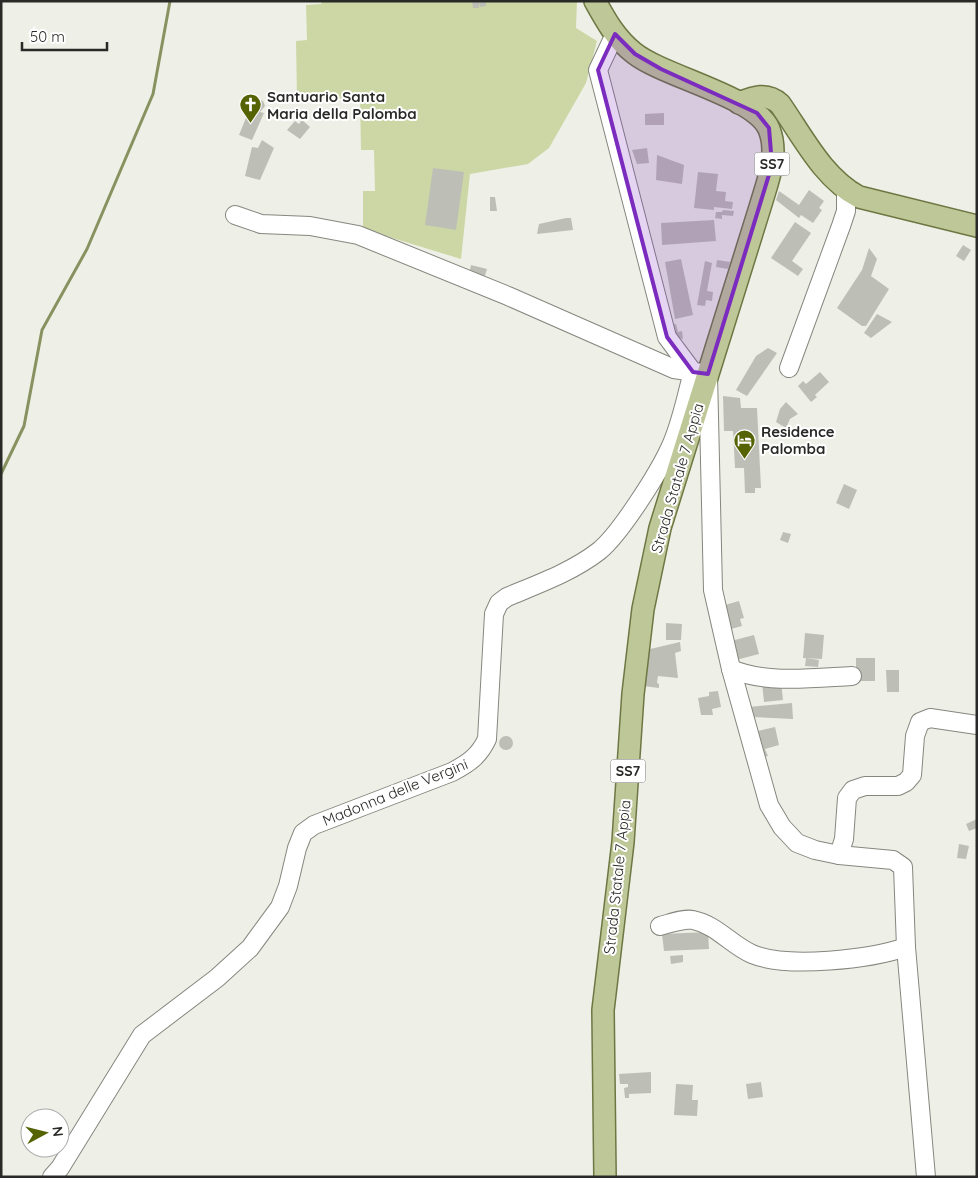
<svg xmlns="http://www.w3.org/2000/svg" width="978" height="1178" viewBox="0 0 978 1178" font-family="Quicksand,sans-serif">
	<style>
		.green { fill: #ccd7a5 }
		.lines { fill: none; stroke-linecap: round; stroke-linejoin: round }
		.stream { stroke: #889260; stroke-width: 3 }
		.building { fill: #bdbfb6 }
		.minor-casing { stroke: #85877f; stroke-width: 20 }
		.major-casing { stroke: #6e7743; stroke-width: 24 }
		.minor { stroke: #fff; stroke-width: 18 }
		.major { stroke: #bec797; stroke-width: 21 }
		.marked { fill: #7b2cbf; fill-opacity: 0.2; stroke: #7b2cbf; stroke-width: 4; stroke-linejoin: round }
		.labels { text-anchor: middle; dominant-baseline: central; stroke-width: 4; stroke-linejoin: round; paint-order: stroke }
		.shield { fill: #fff; stroke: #696a68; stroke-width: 1 }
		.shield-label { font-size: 14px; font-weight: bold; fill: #292a27 }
		.poi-label { font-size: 15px; font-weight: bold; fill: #292a27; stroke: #fff; text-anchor: start }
		.street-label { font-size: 15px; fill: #292a27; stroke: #fff }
	</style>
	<rect width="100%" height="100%" fill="#eef0e7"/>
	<polygon class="green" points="322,1 577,1 576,28 597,41 586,83 549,148 528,164 470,174 461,259 363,229 363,191 375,191 374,150 361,150 360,98 297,99 296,41 307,40 306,5 321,4"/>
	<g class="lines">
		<polyline class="stream" points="1,474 24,426 42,330 87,249 153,94 170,1"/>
	</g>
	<g class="building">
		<polygon points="472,1 486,1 486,6 480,7 479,3 479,8 473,8"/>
		<polygon points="253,99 259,99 263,101 265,106 260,112 264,113 252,140 239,135 250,108 253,110 252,104"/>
		<polygon points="664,113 664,125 645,125 645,114"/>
		<polygon points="302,120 310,127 300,139 287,130 295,121 299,124"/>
		<polygon points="262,140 274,148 260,180 245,176 252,147 258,148"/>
		<polygon points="647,148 649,163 637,164 632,150"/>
		<polygon points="657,155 684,165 682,184 656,180"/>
		<polygon points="433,168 464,172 456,230 425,225"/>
		<polygon points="698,172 718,174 716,191 726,192 725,201 733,202 732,209 714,207 714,210 694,208"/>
		<polygon points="809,190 824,201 819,208 822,210 813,223 801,215 799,218 776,200 779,191 799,205"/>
		<polygon points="490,197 495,197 497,211 490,211"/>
		<polygon points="723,210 734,211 733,216 722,215 722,219 715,218 716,212 722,212"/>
		<polygon points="566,218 571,218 573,230 537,234 539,224"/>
		<polygon points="714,220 716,241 662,245 661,223"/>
		<polygon points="795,222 811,233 792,261 803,269 798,276 771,258"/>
		<polygon points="963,245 971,250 964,261 956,256"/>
		<polygon points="869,248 877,259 871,276 889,289 866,326 862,326 837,308 862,270"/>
		<polygon points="681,259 693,315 675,319 665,262"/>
		<polygon points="717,260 730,262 728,269 716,267"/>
		<polygon points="705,261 712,263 707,291 713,292 712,301 706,300 705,306 697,305"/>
		<polygon points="471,265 487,269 484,279 469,275"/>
		<polygon points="877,314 892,322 871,338 864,333"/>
		<polygon points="676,324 678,332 682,331 683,339 674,337 672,325"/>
		<polygon points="768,348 777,353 747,396 736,390 756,356"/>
		<polygon points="820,372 829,382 815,395 817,397 811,402 798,386 803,381 806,384"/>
		<polygon points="723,396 740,398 741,408 757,408 761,488 755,488 755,493 745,493 744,468 735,468 733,431 724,431"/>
		<polygon points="786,402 798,414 790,419 786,428 776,422 780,409"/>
		<polygon points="844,484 857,490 849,509 836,503"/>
		<polygon points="783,532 791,534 788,543 780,540"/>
		<polygon points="739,601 744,618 740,619 742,626 731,629 725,605"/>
		<polygon points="666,623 682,624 681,640 666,640"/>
		<polygon points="805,633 824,635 822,659 803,658"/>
		<polygon points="754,635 759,654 736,660 731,641"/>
		<polygon points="680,642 681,651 675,653 678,678 658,676 657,683 659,684 659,688 643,686 646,650"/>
		<polygon points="806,658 819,660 818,667 805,666"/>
		<rect x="856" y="658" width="19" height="23"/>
		<polygon points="886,670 899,670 899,692 887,692"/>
		<polygon points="781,681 783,700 764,702 762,683"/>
		<polygon points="718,691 721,707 712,709 713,715 701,715 698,698 709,696 709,692"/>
		<polygon points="792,703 793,719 751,717 749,707"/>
		<polygon points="775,727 779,745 765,749 768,756 764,757 758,731"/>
		<circle cx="506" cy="743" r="7"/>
		<polygon points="977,819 977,828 969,831 966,824"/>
		<polygon points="959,844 969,846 966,859 957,858"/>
		<polygon points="708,932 709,949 664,951 662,934"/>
		<polygon points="683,955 683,962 671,964 670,956"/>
		<polygon points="651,1072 651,1093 629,1094 629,1098 625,1098 624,1088 628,1087 628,1084 620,1084 619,1074"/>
		<polygon points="761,1082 763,1097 748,1099 746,1084"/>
		<polygon points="676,1084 693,1085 692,1100 698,1100 697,1116 674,1115"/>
	</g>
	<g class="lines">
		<defs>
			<g id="minor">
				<polyline points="615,34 598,70 667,337 693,372"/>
				<polyline points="235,215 261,224 310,226 358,235 508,296 674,369 708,374 713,590 731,669 769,805 782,827 797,843 815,850 839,855 893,860 903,867 906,947 926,1177"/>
				<polyline points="789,368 841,226 846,211 846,190"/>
				<path d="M731,669C766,684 813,678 852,676"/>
				<polyline points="839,855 844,839 847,798 853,790 865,786 898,786 906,782 912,775 915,736 920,722 930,718 977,725"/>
				<path d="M660,926C669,924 683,918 693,920C717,925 731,945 752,954C787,969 871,959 906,947"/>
				<path d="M52,1177L60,1168L142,1035L217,978L250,948L280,907L288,886L297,848L303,833L314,825L452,772C469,763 479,756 487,739L494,614L499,603L507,597C538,584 572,572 599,551C620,534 658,474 670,448C681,425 686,397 693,372"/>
			</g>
			<g id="major">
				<path d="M595,1C606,21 616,39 634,53C664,77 755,96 769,129C779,154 768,180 761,204L660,528L643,609L633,694L623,842L603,1010L605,1177"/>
				<path d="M739,103C754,97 767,92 780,104C803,137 823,178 859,197L977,226"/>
			</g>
		</defs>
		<use href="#minor" class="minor-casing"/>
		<use href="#major" class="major-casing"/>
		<use href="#minor" class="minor"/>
		<use href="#major" class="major"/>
	</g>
	<path class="marked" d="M615,34L635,54L661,69L757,113L769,128L772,165L708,374L693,372L667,337L598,70Z"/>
	<defs>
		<symbol id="church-pin" viewBox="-11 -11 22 30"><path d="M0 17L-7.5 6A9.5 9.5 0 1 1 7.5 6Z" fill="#566303" stroke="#fff"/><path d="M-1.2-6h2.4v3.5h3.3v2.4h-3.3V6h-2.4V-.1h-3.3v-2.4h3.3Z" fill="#fff"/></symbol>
		<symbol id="hotel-pin" viewBox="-11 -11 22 30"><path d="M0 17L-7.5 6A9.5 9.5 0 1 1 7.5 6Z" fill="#566303" stroke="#fff"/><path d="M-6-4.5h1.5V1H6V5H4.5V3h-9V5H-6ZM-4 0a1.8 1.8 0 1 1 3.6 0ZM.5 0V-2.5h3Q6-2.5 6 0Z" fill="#fff"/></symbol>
	</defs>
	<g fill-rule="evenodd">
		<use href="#church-pin" x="238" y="92" width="25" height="34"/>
		<use href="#hotel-pin" x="732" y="428" width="25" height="34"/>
	</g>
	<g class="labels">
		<g class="shield">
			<rect x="754.5" y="152.5" width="35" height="23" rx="4"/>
			<rect x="610.5" y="759.5" width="35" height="23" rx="4"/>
		</g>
		<g class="shield-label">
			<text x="772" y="164">SS7</text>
			<text x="628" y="771">SS7</text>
		</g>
		<g class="poi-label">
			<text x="267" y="96">Santuario Santa<tspan x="267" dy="17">Maria della Palomba</tspan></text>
			<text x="761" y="431">Residence<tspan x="761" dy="17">Palomba</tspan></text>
		</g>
		<g class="street-label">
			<text transform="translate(677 478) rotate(-74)">Strada Statale 7 Appia</text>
			<text transform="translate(395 792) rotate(-22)">Madonna delle Vergini</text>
			<text transform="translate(617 877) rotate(-84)">Strada Statale 7 Appia</text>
		</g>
	</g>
	<rect width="978" height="1178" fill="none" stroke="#292a27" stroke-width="5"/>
	<g transform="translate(45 1133) rotate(83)"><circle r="24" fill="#ffffff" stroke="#a9aaa9"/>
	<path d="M0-4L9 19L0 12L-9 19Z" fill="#566303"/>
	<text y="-8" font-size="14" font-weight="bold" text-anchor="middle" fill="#292a27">N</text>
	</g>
	<path d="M22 42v8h85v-8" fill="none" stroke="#292a27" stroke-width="2.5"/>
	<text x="30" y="42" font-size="15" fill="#292a27" stroke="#ffffff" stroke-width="4" paint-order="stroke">50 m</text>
</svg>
